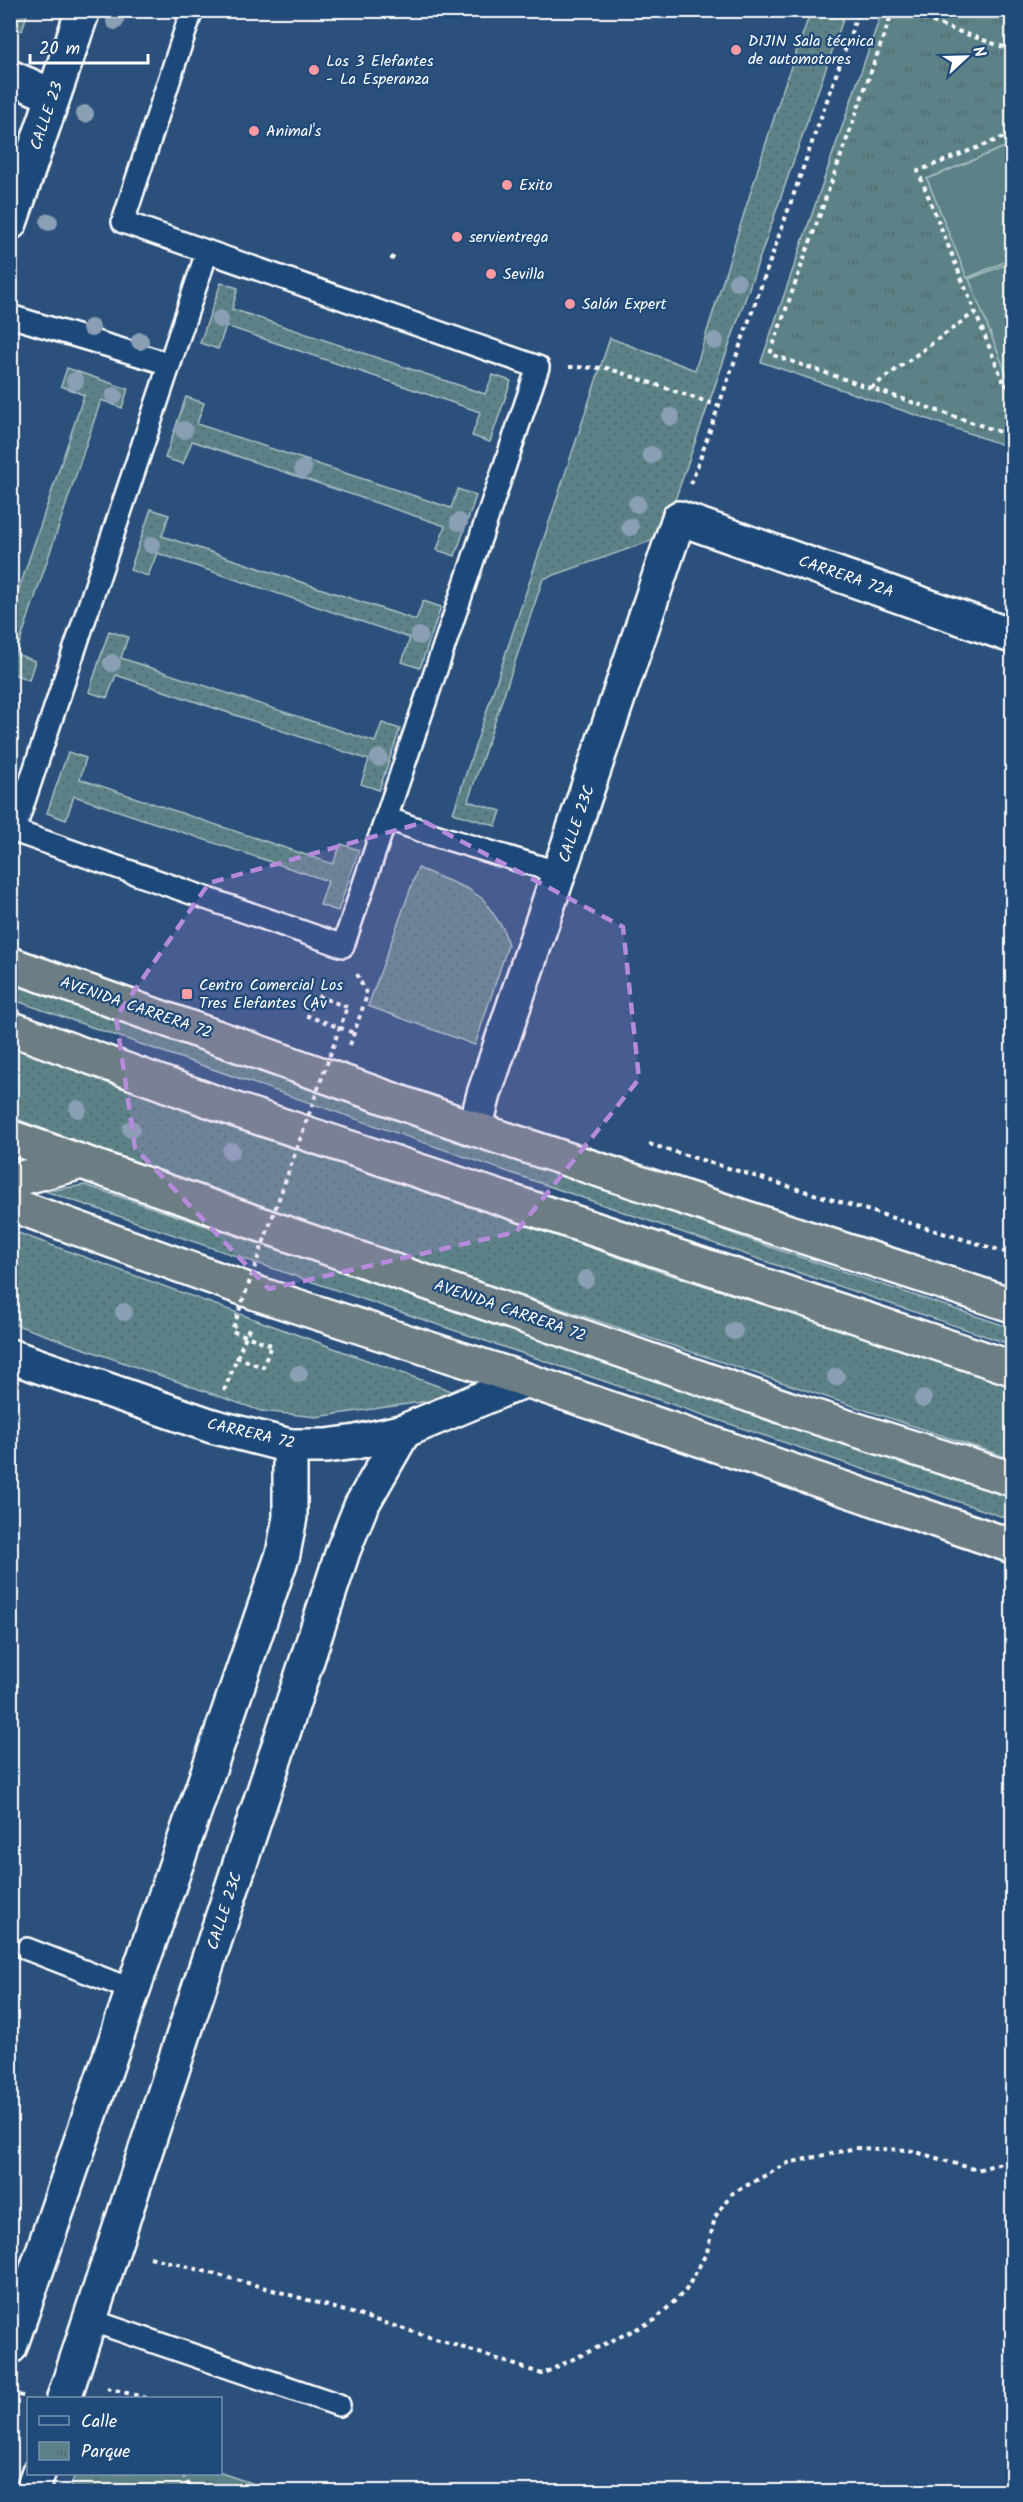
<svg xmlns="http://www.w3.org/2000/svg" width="1023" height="2502" viewBox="0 0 1023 2502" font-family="Kalam,sans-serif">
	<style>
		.grass { fill: url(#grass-dots); stroke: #adc0c4; stroke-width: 1.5 }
		.park { fill: url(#park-tufts); stroke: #adc0c4; stroke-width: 1.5 }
		.garden { fill: #5b8288; stroke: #adc0c4; stroke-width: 1.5 }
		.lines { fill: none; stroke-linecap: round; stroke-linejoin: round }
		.service-casing { stroke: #fff; stroke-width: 26 }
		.minor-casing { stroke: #fff; stroke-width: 38 }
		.tertiary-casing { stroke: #fff; stroke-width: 38 }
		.trunk-casing { stroke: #fff; stroke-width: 38 }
		.path { stroke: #fff; stroke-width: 4; stroke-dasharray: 4.5 4.5; stroke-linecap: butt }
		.service { stroke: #1f4a7a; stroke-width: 21 }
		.minor { stroke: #1f4a7a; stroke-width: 33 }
		.tertiary { stroke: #1f4a7a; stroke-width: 33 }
		.trunk { stroke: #6c7e84; stroke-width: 33 }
		.path-bridge { stroke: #fff; stroke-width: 4; stroke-dasharray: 4.5 4.5; stroke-linecap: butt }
		.tree { fill: #8a9fb4 }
		.marked { fill: #b68bdc; fill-opacity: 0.2; stroke: #b68bdc; stroke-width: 4.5; stroke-dasharray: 12 8; stroke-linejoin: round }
		.poi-dot { fill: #ff9aa2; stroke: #1f4a7a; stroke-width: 2 }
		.labels { text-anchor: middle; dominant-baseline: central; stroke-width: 4.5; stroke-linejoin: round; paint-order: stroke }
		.poi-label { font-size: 16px; fill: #fff; stroke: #1f4a7a; text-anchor: start }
		.street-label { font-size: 16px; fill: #fff; stroke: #1f4a7a }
	</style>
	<defs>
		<pattern id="grass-dots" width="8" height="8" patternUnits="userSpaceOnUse" patternTransform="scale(1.5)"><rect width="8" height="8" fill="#5b8288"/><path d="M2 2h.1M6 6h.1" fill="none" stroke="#546a6d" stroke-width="1.8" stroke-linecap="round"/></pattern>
		<pattern id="park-tufts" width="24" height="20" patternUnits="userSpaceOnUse" patternTransform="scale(1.5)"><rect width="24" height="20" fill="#5b8288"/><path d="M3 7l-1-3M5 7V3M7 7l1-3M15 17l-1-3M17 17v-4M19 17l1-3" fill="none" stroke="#546a6d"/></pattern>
	</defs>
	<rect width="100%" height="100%" fill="#2c507c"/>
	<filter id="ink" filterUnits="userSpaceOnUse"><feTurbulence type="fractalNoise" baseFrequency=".0167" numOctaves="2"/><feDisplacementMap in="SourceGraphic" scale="12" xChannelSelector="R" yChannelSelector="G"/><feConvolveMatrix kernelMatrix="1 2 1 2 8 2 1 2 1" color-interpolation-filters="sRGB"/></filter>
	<g filter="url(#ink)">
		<g class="grass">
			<polygon points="11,10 28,11 22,31 11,26"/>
			<polygon points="811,11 846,11 662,537 543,579 468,801 501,811 496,826 453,813 610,338 695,370 783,89"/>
			<polygon points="221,283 238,288 232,309 485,394 493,375 511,381 490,442 472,436 480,412 226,326 218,349 200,343"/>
			<polygon points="67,368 128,389 122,408 101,400 16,654 35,661 29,680 11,673 11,613 84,395 61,386"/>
			<polygon points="186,397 204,403 197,424 451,508 458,489 476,496 455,556 437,550 445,526 192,441 183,464 165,458"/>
			<polygon points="151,509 169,515 162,536 416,620 423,601 441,607 420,668 402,662 410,638 157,553 148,576 130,570"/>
			<polygon points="109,631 128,637 121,658 375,742 382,723 400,729 379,790 361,784 369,760 116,675 107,698 89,692"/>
			<polygon points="68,752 86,758 80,779 333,864 341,844 359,850 338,911 320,905 328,881 74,796 66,820 47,813"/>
			<polygon points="418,868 468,889 483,899 503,928 508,945 475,1045 368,1006"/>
			<polygon points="10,980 776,1249 1012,1328 1012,1345 773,1264 11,999"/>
			<polygon points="10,1047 661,1272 1012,1383 1012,1459 215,1193 11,1117"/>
			<polygon points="85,1185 1012,1498 1012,1520 45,1191"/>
			<polygon points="10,1230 457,1393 436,1400 316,1417 261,1411 11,1323"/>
		</g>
		<g class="park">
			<polygon points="882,11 988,11 1012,19 1012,448 761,362"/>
			<polygon points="221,2473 275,2491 69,2491 75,2474"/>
		</g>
		<g class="garden">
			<polygon points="1012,144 1012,259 967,278 927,179"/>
			<polygon points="1012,262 1012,376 1008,378 969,279"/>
		</g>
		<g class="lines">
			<defs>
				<g id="service">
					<polyline points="192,10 123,222 538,367 343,946 14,831 207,252"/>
					<polyline points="10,316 169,364"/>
					<polyline points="386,818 431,834 560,873"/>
					<polyline points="27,1949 133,1990"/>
					<polyline points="90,2320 339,2405"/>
				</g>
				<g id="minor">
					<polyline points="10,77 53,96"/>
					<polyline points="475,1129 484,1094 679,518 1012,636"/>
					<polyline points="10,1356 212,1426 290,1446 326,1446 356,1442 404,1431 526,1380"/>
					<polyline points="10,2347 283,1554 290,1517 290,1446"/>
					<polyline points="64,2398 343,1551 361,1506 404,1431"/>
					<polyline points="32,2492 38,2474"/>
				</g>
				<polyline id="tertiary" points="10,223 83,10"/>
				<g id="trunk">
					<polyline points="10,964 475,1129 1012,1305"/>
					<polyline points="10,1028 236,1110 1012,1368"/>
					<polyline points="10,1137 787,1408 1012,1479"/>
					<polyline points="10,1181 82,1162"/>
					<polyline points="10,1204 259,1294 526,1380 1012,1546"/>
				</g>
			</defs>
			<use href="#service" class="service-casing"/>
			<use href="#minor" class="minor-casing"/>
			<use href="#tertiary" class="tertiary-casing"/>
			<use href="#trunk" class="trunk-casing"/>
			<g class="path">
				<polyline points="893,10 770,354 1012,436"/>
				<polyline points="898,10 1012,50"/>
				<polyline points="1012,134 918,171 1005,386 1012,383"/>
				<polyline points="391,260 394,256"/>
				<polyline points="569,367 607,368 719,406"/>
				<polyline points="871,388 975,312"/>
				<polyline points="691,484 859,10"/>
				<polyline points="347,1007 315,995 308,1016 354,1033"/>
				<polyline points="350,1045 367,995 357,974"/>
				<polyline points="649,1144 1012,1254"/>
				<polyline points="236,1357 263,1367 271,1345"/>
				<polyline points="224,1391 249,1328"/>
				<path d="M150,2257C283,2291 413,2330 542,2374L655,2320L686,2290L707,2252L715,2217L731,2194L788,2163L856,2148L909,2150L977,2170L1012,2160"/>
				<polyline points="107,2388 147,2398"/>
				<polyline points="10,2393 27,2397"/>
				<polyline points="183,2474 192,2492"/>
			</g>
			<use href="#service" class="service"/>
			<use href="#minor" class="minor"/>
			<use href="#tertiary" class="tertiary"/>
			<use href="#trunk" class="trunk"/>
			<polyline class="path-bridge" points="271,1345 232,1331 347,1007"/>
		</g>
		<g class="tree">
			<circle cx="115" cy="21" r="9"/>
			<circle cx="85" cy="114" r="9"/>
			<circle cx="49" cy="222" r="9"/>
			<circle cx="737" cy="282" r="9"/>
			<circle cx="220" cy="319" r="9"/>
			<circle cx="91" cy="328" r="9"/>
			<circle cx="140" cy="341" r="9"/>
			<circle cx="715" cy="341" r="9"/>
			<circle cx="75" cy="381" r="9"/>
			<circle cx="114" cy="396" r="9"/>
			<circle cx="671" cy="417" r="9"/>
			<circle cx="184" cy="430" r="9"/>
			<circle cx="651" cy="455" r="9"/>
			<circle cx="303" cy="469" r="9"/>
			<circle cx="637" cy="504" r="9"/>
			<circle cx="459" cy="522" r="9"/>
			<circle cx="630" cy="527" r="9"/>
			<circle cx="152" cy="545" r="9"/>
			<circle cx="419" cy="636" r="9"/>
			<circle cx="112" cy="663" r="9"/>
			<circle cx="379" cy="758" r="9"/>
			<circle cx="78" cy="1109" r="9"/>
			<circle cx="131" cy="1129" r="9"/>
			<circle cx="231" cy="1151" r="9"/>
			<circle cx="586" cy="1279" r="9"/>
			<circle cx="124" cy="1312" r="9"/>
			<circle cx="734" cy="1331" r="9"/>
			<circle cx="299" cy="1374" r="9"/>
			<circle cx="836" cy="1377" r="9"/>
			<circle cx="923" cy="1399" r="9"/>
		</g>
	</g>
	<path class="marked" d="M425,822L623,927L639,1079L516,1232L269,1289L135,1148L116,1017L209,883Z"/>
	<g class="poi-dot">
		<circle cx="736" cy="50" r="6"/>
		<circle cx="314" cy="70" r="6"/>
		<circle cx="254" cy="131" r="6"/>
		<circle cx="507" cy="185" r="6"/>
		<circle cx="457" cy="237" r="6"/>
		<circle cx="491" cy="274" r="6"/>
		<circle cx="570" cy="304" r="6"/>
		<rect x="181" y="988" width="12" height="12" rx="3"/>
	</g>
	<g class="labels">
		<g class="poi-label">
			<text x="748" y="41">DIJIN Sala técnica<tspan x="748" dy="18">de automotores</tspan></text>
			<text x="326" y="61">Los 3 Elefantes<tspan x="326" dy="18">- La Esperanza</tspan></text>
			<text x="266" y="131">Animal's</text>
			<text x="519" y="185">Exito</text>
			<text x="469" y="237">servientrega</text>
			<text x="503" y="274">Sevilla</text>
			<text x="582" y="304">Salón Expert</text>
			<text x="199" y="985">Centro Comercial Los<tspan x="199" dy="18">Tres Elefantes (Av</tspan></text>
		</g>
		<g class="street-label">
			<text transform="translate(47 116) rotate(-71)">CALLE 23</text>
			<text transform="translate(846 577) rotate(19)">CARRERA 72A</text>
			<text transform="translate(577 824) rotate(-71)">CALLE 23C</text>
			<text transform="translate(136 1008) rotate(19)">AVENIDA CARRERA 72</text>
			<text transform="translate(510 1311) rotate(19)">AVENIDA CARRERA 72</text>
			<text transform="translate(251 1434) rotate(13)">CARRERA 72</text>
			<text transform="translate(225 1911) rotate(-72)">CALLE 23C</text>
		</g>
	</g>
	<rect width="1023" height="2502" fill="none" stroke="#1f4a7a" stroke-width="36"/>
	<rect x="18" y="18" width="987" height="2466" fill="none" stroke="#fff" stroke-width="2" filter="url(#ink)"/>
	<rect x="27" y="2397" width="195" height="78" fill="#1f4a7a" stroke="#7992af" stroke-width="1.5"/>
	<rect x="39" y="2416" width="30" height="9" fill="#1f4a7a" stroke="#7992af" stroke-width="1.5"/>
	<text x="81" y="2427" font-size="18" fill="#ffffff">Calle</text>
	<rect x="39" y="2442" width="30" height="18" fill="url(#park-tufts)" stroke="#7992af" stroke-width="1.5"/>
	<text x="81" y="2457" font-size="18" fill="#ffffff">Parque</text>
	<g transform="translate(966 57) rotate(68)" stroke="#1f4a7a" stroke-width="4.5" paint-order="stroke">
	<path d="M0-4.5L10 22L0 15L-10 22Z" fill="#ffffff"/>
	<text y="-9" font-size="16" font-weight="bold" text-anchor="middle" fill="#ffffff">N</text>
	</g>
	<path d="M30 54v9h118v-9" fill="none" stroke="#ffffff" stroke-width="3"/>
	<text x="39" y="54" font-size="18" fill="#ffffff" stroke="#1f4a7a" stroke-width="4.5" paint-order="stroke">20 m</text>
</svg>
